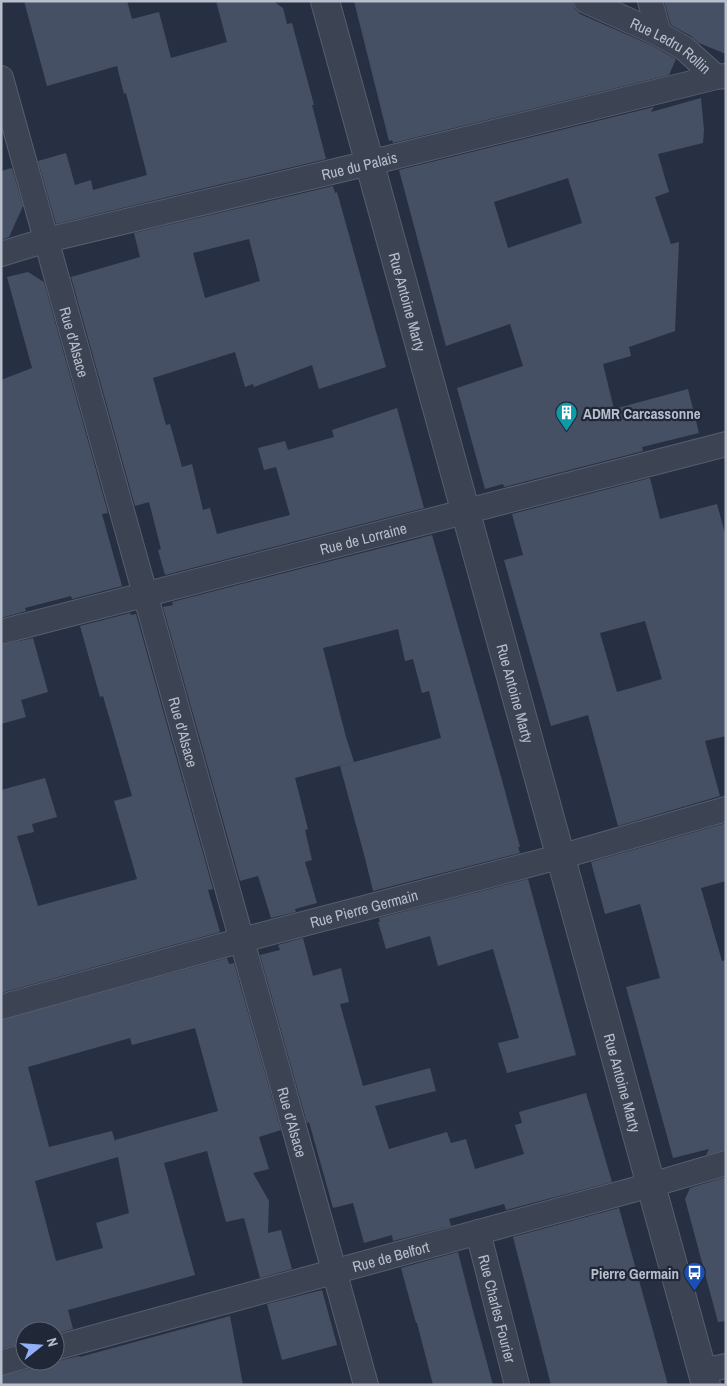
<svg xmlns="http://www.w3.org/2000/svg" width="727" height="1386" viewBox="0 0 727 1386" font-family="'Archivo Narrow',sans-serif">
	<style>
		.building { fill: #465065; fill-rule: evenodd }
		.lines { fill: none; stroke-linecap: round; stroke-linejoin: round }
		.minor-casing { stroke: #575e6d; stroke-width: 26 }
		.tertiary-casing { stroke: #575e6d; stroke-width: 30 }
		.minor { stroke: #3c4353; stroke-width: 24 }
		.tertiary { stroke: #3c4353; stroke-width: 28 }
		.labels { text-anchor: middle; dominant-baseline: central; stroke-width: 4.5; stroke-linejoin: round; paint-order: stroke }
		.street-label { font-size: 15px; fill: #b9becc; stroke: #202838 }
		.poi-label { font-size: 15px; font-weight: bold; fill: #b9becc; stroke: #202838; text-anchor: start }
	</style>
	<rect width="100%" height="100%" fill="#273043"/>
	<g class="building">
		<polygon points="24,1 127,1 132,19 159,12 171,58 227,42 216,1 273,1 283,8 287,24 292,23 314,105 312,105 326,159 56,224 38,161 66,153 75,185 91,180 93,190 147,175 126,93 124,94 117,66 47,86"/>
		<polygon points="354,1 572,1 575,9 580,14 653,46 676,59 669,75 393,143 392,140 389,141"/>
		<polygon points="664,1 726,1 726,54 699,43 691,36 671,25"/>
		<path d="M701,98L704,130L703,143L658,154L669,192L655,197L671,244L679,242L675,331L629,347L631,356L603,364L614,409L688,389L699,433L642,447L643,451L504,487L503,484L485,489L457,388L523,366L510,324L446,346L399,170L654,107L651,112ZM568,178L582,223L508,248L494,202Z"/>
		<polygon points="12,168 23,206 9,237 1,240 1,171"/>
		<path d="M333,186L335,193L337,192L386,367L319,389L312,365L254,387L253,384L245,387L235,352L153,378L166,425L170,424L182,467L192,464L203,510L210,508L217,534L290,515L276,467L264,470L258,448L285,441L288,450L334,437L332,430L397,408L424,508L165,575L158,550L161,549L149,502L135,506L71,277L140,257L134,233ZM249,239L260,281L205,298L193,253Z"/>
		<polygon points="28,272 44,282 108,513 102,514 122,586 72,599 71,596 25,608 26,611 1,618 1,380 32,368 7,277"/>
		<path d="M650,478L660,519L717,504L726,537V736L705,741L720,796L618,826L588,715L551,726L504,560L523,555L512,514ZM645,621L662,679L617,692L600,633Z"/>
		<polygon points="432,535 502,780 520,847 518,847 520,853 373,891 365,858 340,766 441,738 429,691 422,693 413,659 405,661 398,629 363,638 323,648 346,737 354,762 295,778 308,829 305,830 312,860 305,862 317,903 295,909 296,912 271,918 258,876 240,881 163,607 173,605 172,602"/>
		<polygon points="130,613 131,615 136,614 213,889 208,890 220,932 1,993 1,790 45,778 57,817 32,824 34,832 17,836 38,906 137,879 114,801 132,796 103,696 100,697 80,626"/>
		<polygon points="33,638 48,692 21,700 26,717 1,724 1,645"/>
		<polygon points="726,823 726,881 701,888 722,961 726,960 726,1150 706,1155 709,1149 673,1158 626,987 660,978 640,904 605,914 591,862"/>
		<polygon points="528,879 576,1055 507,1073 498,1043 519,1038 493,949 438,966 430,936 386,949 378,922 380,922 379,918"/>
		<polygon points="303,938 313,976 341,968 349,1002 340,1004 363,1086 430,1068 436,1091 375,1106 389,1149 447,1132 451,1143 466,1139 475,1169 524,1154 515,1125 522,1123 519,1112 586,1093 612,1182 506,1210 504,1204 449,1219 451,1226 393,1241 392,1235 364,1243 353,1203 333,1208 309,1122 307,1123 260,955 280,950 278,945"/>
		<path d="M227,958L229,964L234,963L281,1130L259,1137L269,1169L253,1173L269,1201L268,1233L281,1230L292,1269L260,1278L244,1218L226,1222L207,1151L164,1163L195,1275L68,1310L73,1329L55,1334V1331H25V1343L1,1349V1020ZM195,1028L218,1111L115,1140L116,1145L112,1131L49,1147L28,1067L130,1038L132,1045ZM118,1157L129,1213L96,1223L103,1248L56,1261L35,1181Z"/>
		<polygon points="726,1177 726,1321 718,1322 685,1199 690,1188"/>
		<polygon points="619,1208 668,1385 551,1385 513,1237"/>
		<polygon points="458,1252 472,1307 493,1385 433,1385 417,1323 416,1323 401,1268"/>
		<polygon points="322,1290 337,1345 282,1360 267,1304"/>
		<polygon points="230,1316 243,1385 1,1385 1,1376 29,1369 35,1366 37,1361 58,1361 79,1356 80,1357"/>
	</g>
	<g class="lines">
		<defs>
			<g id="minor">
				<path id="s1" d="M586,1L659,34L684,48L716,77"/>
				<polyline points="650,1 659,34"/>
				<path id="s2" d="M1,78L366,1385"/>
				<path id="s3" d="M1,254L47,240L369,163L716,77L726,76"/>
				<path id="s4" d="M1,632L726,444"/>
				<path id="s5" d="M1,1007L242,940L570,854L726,809"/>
				<path id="s6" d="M478,1232L517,1385"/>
				<path id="s7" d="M55,1348L651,1185L726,1163"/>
				<polyline points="1,1363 25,1356"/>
				<polyline points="702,1371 726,1366"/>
			</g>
			<g id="tertiary">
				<path id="s8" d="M325,1L706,1385"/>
			</g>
		</defs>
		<use href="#minor" class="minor-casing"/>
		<use href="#tertiary" class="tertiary-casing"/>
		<use href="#minor" class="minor"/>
		<use href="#tertiary" class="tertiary"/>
	</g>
	<defs>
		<symbol id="building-pin" viewBox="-11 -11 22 30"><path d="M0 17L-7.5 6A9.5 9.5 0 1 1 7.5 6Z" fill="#0f9aa8" stroke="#202838"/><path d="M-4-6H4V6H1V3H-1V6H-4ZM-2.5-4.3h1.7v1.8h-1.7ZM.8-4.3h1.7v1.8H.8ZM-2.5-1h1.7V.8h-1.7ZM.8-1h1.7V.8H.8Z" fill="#fff"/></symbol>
		<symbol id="bus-pin" viewBox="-11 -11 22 30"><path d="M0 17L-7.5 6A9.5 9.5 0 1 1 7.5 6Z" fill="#1a4fb4" stroke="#202838"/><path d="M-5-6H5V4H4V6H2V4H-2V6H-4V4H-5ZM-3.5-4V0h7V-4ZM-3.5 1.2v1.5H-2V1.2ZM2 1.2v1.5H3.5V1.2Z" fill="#fff"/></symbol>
	</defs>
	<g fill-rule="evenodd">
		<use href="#building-pin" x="554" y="400" width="25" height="34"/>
		<use href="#bus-pin" x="682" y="1260" width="25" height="34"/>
	</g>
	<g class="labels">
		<g class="street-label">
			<text stroke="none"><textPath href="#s1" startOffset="96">Rue Ledru Rollin</textPath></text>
			<text stroke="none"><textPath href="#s3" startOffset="369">Rue du Palais</textPath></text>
			<text stroke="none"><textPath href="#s8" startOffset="312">Rue Antoine Marty</textPath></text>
			<text stroke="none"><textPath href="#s2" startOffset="274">Rue d'Alsace</textPath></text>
			<text stroke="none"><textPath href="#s4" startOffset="374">Rue de Lorraine</textPath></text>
			<text stroke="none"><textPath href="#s8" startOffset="718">Rue Antoine Marty</textPath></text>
			<text stroke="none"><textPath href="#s2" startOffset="679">Rue d'Alsace</textPath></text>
			<text stroke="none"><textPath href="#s5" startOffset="376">Rue Pierre Germain</textPath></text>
			<text stroke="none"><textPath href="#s8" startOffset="1122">Rue Antoine Marty</textPath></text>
			<text stroke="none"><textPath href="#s2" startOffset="1084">Rue d'Alsace</textPath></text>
			<text stroke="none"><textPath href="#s7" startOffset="348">Rue de Belfort</textPath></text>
			<text stroke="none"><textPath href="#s6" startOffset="79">Rue Charles Fourier</textPath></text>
		</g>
		<g class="poi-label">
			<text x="583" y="413">ADMR Carcassonne</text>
			<text x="679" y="1273" text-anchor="end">Pierre Germain</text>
		</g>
	</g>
	<rect width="727" height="1386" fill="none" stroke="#b9becc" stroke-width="5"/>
	<g transform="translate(40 1346) rotate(73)"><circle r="24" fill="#202838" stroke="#5d6473"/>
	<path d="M0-4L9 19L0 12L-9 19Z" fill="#93aff7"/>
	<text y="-8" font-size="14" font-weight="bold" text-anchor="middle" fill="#b9becc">N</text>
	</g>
</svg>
